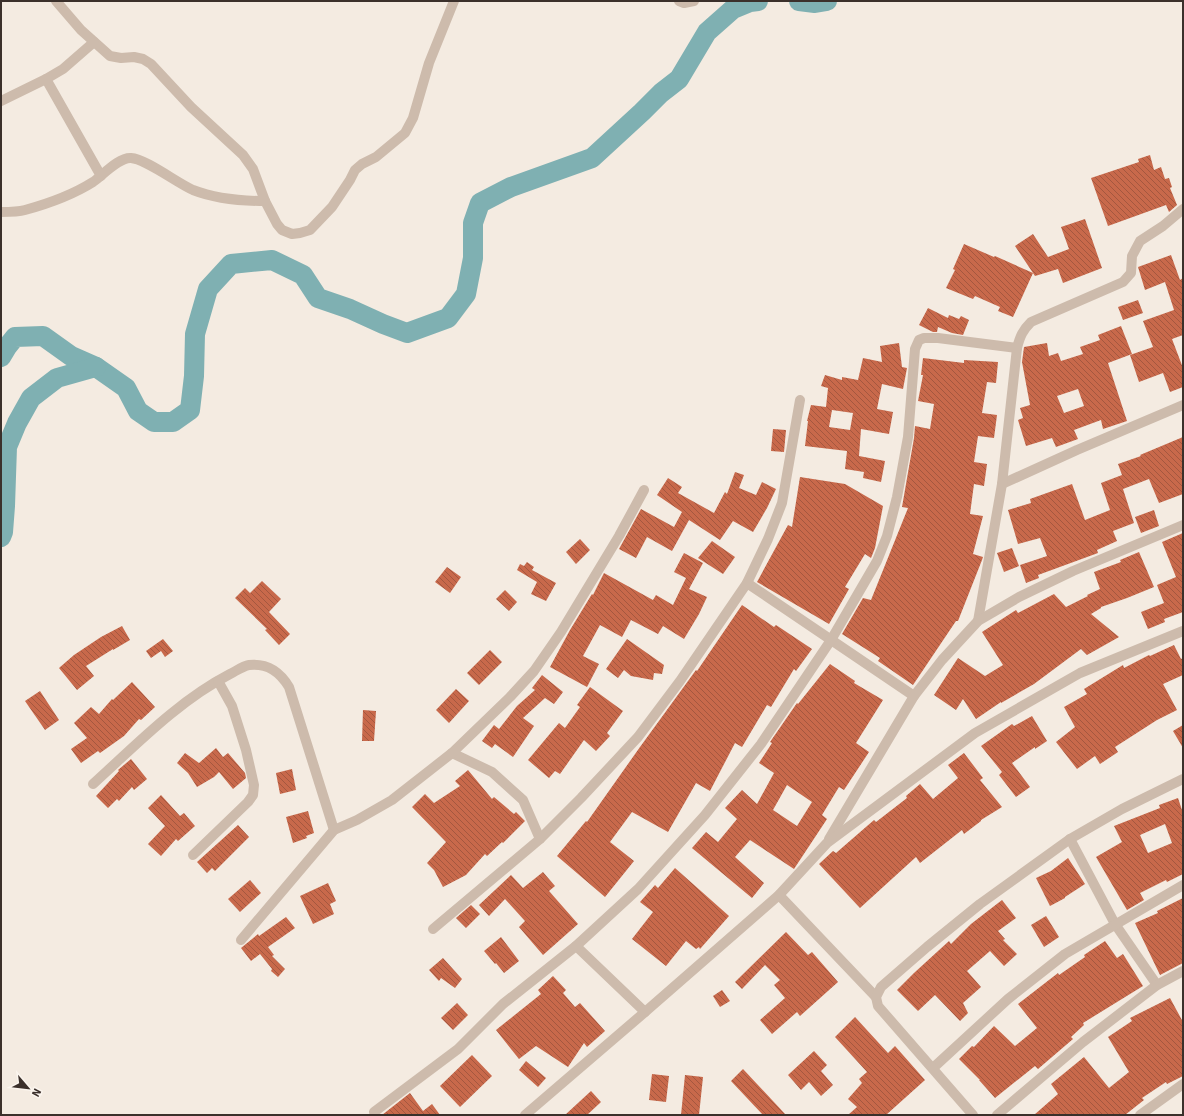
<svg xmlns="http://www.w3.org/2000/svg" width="1184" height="1116" viewBox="0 0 1184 1116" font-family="Signika,sans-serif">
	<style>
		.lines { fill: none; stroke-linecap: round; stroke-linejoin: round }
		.river { stroke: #7fb0b2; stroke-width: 20 }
		.building { fill: url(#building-back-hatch); fill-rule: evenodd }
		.minor { stroke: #cdbbac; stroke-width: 10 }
	</style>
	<defs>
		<pattern id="building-back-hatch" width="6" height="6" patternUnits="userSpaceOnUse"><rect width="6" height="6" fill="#c8694b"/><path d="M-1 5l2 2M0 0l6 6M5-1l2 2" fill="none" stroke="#a4573f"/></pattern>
	</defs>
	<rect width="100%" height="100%" fill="#f4ebe1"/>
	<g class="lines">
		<g class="river">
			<polyline points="799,1 815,3 827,1"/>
			<polyline points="1,357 7,347 15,337 43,336 71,356 96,367 126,388 138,411 154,422 173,422 190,410 194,376 195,334 208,289 231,264 272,260 303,275 318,298 350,309 383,324 407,333 448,318 466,294 473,258 473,223 480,203 511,187 592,158 642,112 661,93 679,79 707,32 733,9 750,2 758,1"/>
			<polyline points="1,537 3,532 5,506 7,447 17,423 31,398 57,378 96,367"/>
		</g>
	</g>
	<g class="building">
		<polygon points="1150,155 1154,170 1161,167 1165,179 1169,178 1172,187 1170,188 1177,205 1169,212 1166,205 1108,226 1091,178 1139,162 1138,159"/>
		<polygon points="1085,219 1102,268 1063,283 1058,269 1035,276 1015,246 1033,234 1048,257 1069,249 1061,227"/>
		<polygon points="964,244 994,257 995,256 1033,273 1013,317 998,311 1000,307 975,296 973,299 946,288 955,270 953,269"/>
		<polygon points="1171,255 1180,280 1183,278 1183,335 1172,339 1183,368 1183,387 1170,392 1163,373 1139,382 1130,355 1153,347 1143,321 1174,310 1165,282 1145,290 1138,267"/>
		<polygon points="1138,300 1143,313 1123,320 1118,307"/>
		<polygon points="928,308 948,318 949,315 959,319 961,316 969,320 963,335 952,333 938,327 937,332 933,332 919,325"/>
		<path d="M1121,326L1132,354L1108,363L1127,421L1103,429L1101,420L1074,430L1078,439L1056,447L1052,438L1026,446L1018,420L1023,418L1020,408L1030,405L1022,362L1024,347L1047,343L1049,356L1058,353L1061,361L1083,354L1080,347L1100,340L1098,335ZM1078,389L1084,406L1064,413L1057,396Z"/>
		<path d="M899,343L902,367L907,368L903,389L882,384L877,409L893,412L889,434L861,429L859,456L885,461L881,482L863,478L864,472L845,469L847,451L805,446L808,421H807L811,405L826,407L828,388L821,386L825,375L842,380V377L858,380L863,358L882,362L880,346ZM832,410L853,413L850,430L829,427Z"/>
		<polygon points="923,358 964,363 964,360 998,362 996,383 987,382 982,413 997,415 994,438 978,436 974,462 987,464 984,486 974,484 970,514 983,516 973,554 983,557 982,560 958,621 956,621 913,685 878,661 880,658 842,634 863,598 871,600 908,508 902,507 914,438 915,426 930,429 934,404 918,401 923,375 921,375"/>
		<polygon points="773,429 786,430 784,452 771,451"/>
		<polygon points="1183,437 1183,494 1159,503 1149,479 1123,489 1134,523 1113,531 1117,541 1097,550 1098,553 1038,575 1039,578 1026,583 1020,565 1047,556 1040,538 1018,544 1008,510 1031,503 1030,499 1072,484 1085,520 1110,510 1101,483 1122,475 1118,464 1141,456 1140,455"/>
		<polygon points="735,472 744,475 739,488 756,495 762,482 776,489 767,508 753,532 733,521 720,540 689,520 672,551 647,537 636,558 619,549 641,509 674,527 682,512 657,495 668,478 682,487 678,493 714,513 725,492 727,494"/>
		<polygon points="800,477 845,484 883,506 875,548 871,558 865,554 845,587 849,589 829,624 757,582 788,525 792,527"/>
		<polygon points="1154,510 1159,526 1141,533 1135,517"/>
		<polygon points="1183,533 1183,612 1164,619 1165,622 1148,629 1141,612 1164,603 1157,585 1176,577 1162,542"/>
		<polygon points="580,539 590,550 576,564 566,552"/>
		<polygon points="712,541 735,557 723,574 698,558"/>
		<polygon points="1012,548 1019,566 1004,572 997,553"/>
		<polygon points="1139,552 1154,587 1127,598 1101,607 1101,608 1091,614 1119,637 1087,655 1081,649 1034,684 1001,703 1001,702 976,719 963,699 956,710 934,695 958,658 985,676 1003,665 982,632 1016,610 1018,613 1054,594 1066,607 1088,596 1087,595 1100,589 1094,572 1121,562 1120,560"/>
		<polygon points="684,553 703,563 689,589 707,597 699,614 684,639 663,626 658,634 631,620 622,637 600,625 583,656 599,664 587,687 550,667 570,630 592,594 593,595 604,573 653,600 656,595 673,605 686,578 674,572"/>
		<polygon points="527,562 534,567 532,570 556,583 546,601 531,594 537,582 517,570 520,564 524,566"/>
		<polygon points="447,567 461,577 450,593 435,582"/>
		<polygon points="262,581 281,599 269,612 290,634 279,645 265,630 267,629 235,598 245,588 250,593"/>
		<polygon points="505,590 517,602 509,611 496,599"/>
		<polygon points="742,605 774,627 776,625 812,649 796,671 794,669 771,707 767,705 742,747 735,743 710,791 696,783 668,832 632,812 610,842 634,861 605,897 557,856 586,821 587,822 640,747 696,670 697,671"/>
		<polygon points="122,626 130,640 113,650 113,649 86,666 94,676 77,690 59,668 74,655 101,637"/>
		<polygon points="163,639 173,651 165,657 161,651 151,658 146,651"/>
		<polygon points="627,639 664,665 662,674 654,673 653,680 631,676 624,670 618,678 606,669"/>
		<polygon points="1174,645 1181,659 1183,658 1183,675 1163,684 1177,710 1157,720 1115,747 1118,752 1100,764 1095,756 1077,769 1056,742 1075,727 1064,707 1087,694 1084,689 1123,665 1124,668 1149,655 1150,656"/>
		<polygon points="490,650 502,662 479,685 467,673"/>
		<path d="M830,664L855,681L854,683L883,700L856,743L869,752L844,790L839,787L822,815L827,819L794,869L750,840L735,857L764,883L752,898L692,848L706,832L718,842L737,819L725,808L742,790L757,804L774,773L759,763L772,743L770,742L797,703L798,704ZM787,785L812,802L797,826L773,810Z"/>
		<polygon points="542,675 563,692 554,704 545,698 523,718 534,726 513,757 495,744 492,748 482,741 494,725 499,729 517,706 535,690 532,688"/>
		<polygon points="132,682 155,707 141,720 139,719 124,736 100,753 98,751 81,763 71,749 87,738 74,723 91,707 99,714 112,699 113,700"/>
		<polygon points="590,687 623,711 607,733 610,736 596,751 584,740 560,774 555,771 549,778 528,760 559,723 565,728 580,707 577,705"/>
		<polygon points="456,689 469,701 449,723 436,710"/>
		<polygon points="40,691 59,720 45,730 25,701"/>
		<polygon points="363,710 376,711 374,741 362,741"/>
		<polygon points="1032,716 1047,741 1035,749 1035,747 1012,763 1030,787 1016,797 999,775 1002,772 981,746 1012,724 1014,726"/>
		<polygon points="1183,725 1183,748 1173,731"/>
		<polygon points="216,748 223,757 228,753 245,773 246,778 233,789 219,772 214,777 197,787 188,773 177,763 185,753 199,763"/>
		<polygon points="964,753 983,778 980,780 1002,807 981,820 981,821 964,834 962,830 920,863 916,857 860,908 819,864 833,851 836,853 874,820 876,822 907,798 906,796 920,784 933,799 958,778 948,765"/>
		<polygon points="131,759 147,779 134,790 132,787 119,801 117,799 108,808 96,796 119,771 118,770"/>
		<polygon points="292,769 296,790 280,794 276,773"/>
		<polygon points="468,770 492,799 494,797 514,814 516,812 525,821 503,843 502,842 487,856 485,854 466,875 443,887 434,870 427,863 446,842 412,807 425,794 434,803 460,786 455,781"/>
		<polygon points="161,795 180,816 184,813 195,826 178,841 176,839 161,856 148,844 165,826 148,808"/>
		<path d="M1178,798L1183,813V874L1167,882L1166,880L1140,893L1144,900L1127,910L1096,857L1122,842L1114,826L1160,808L1159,805ZM1165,824L1172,843L1148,853L1140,835Z"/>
		<polygon points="308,811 314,833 306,836 307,838 293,843 286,817"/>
		<polygon points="238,825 249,837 215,871 212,868 207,873 197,862"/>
		<polygon points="1068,858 1085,884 1065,897 1065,898 1050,906 1036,878 1051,871"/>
		<polygon points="675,868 729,916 700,949 699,947 696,949 686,941 666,966 632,939 653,912 640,902 655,885 658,888"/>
		<polygon points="543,872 555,886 549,891 578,924 543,955 519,927 525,921 505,899 489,916 479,905 511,875 523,888"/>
		<polygon points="250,880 261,893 240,912 228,899"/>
		<polygon points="328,883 336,901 330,904 334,914 313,924 300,896"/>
		<polygon points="1183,898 1183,963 1160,975 1135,923 1158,913 1157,911"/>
		<polygon points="1002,900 1016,918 998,931 1005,939 1003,940 1017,954 1004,966 990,951 967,971 981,987 963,1003 968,1013 960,1021 935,995 918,1011 897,990 914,973 949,941 951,944 971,924"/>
		<polygon points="471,905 480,914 466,928 456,918"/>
		<polygon points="1046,916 1059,937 1044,947 1031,925"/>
		<polygon points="286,917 295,928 268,947 274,955 272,956 285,969 278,977 271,971 272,969 260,954 251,961 241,948 258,934 259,936"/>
		<polygon points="786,932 808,955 812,952 838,982 800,1016 797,1012 772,1034 760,1020 785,998 774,985 780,980 765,965 742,989 735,982"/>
		<polygon points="501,937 519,961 504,973 496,963 495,964 484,951"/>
		<polygon points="1105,941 1117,958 1123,954 1143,986 1083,1023 1084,1025 1071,1037 1073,1039 1038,1069 1035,1066 995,1098 979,1080 980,1080 959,1059 972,1046 974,1047 994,1026 1015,1046 1037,1028 1018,1004 1058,973 1059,975 1085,957 1084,955"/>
		<polygon points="443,958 462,979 455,988 441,978 439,981 429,970"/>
		<polygon points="553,976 566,990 563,993 575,1007 580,1003 605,1031 587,1047 584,1043 568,1067 536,1046 519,1059 496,1030 541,994 538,990"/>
		<polygon points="722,990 730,1001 720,1007 713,996"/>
		<polygon points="1170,998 1183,1022 1183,1076 1167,1084 1166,1082 1142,1098 1144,1100 1125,1115 1034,1115 1058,1094 1051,1084 1084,1057 1109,1088 1129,1072 1108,1037 1132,1021 1130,1018"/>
		<polygon points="457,1003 468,1015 453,1030 441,1018"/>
		<polygon points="855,1017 888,1053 895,1046 925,1080 886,1115 848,1115 857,1107 848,1099 862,1083 859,1079 867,1072 835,1037"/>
		<polygon points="814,1051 827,1065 821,1071 833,1085 821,1096 809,1082 801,1090 788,1075"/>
		<polygon points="472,1055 492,1076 460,1107 440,1086"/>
		<polygon points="526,1061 546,1078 538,1087 519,1070"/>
		<polygon points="743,1069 786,1115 763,1115 731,1081"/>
		<polygon points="652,1074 669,1076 666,1102 649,1100"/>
		<polygon points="685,1075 703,1077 699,1115 681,1115"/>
		<polygon points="591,1091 601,1102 587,1115 565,1115"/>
		<polygon points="410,1093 423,1111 432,1104 440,1115 382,1115"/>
	</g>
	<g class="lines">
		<g class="minor">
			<polyline points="56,1 81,30 110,56 121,58 134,57 143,59 151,64 191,107 243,155 253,169 265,201 277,224 282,230 292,234 300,233 310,230 332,207 350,180 355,170 362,164 376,157 405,133 413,118 429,63 454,1"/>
			<polyline points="679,1 684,3 694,1"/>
			<polyline points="46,79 101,176"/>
			<polyline points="1,101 46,79 63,69 94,42"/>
			<path d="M1,212C9,212 18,212 25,210C47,204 74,194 93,182C103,175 119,157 131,158C146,159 177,183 193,190C216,199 241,201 265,201"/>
			<polyline points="1002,484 1077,450 1183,405"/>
			<polyline points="747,583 914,696"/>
			<path d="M978,621L1002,484L1017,348C1020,336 1023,330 1031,322L1123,282L1131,273L1132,256L1140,241L1163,226L1183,209"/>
			<polyline points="452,753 492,772 523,800 540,839"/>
			<path d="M93,784C136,745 178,701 230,674C236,671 243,666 249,665C268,663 280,672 289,687L334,830"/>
			<polyline points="829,839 914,696 942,660 978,621 1019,597 1073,571 1183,525"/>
			<polyline points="1070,839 1115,924 1157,985"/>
			<polyline points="193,855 248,802 253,795 254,785 246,750 232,706 218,681"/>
			<polyline points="779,895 876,997"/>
			<polyline points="433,929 540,839 581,798 638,737 680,681 747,583 768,539 782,503 800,400"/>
			<polyline points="241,940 334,830 357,820 392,800 452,753 510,697 534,671 561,632 619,536 644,490"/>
			<polyline points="576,946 645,1012"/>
			<polyline points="933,1068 1008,999 1065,954 1183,885"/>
			<polyline points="374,1112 458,1049 503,1004 576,946 638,889 705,815 761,744 831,640 877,561 887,536 897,497 908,437 915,349 919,340 924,338 938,338 1017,348"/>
			<polyline points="525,1115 645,1012 779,895 827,843 975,733 1080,673 1183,631"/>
			<polyline points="973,1115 878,1006 876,997 881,987 927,947 980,904 1070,839 1122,809 1183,779"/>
			<polyline points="997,1115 1083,1042 1157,985 1183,971"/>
			<polyline points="1140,1115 1183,1084"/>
		</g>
	</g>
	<rect width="1184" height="1116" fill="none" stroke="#3b302b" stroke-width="4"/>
	<g transform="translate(28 1088) rotate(118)" stroke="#fbf5ee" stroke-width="3" paint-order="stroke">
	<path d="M0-3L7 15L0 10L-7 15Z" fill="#3b302b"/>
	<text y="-6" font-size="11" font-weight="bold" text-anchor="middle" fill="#3b302b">N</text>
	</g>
</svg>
